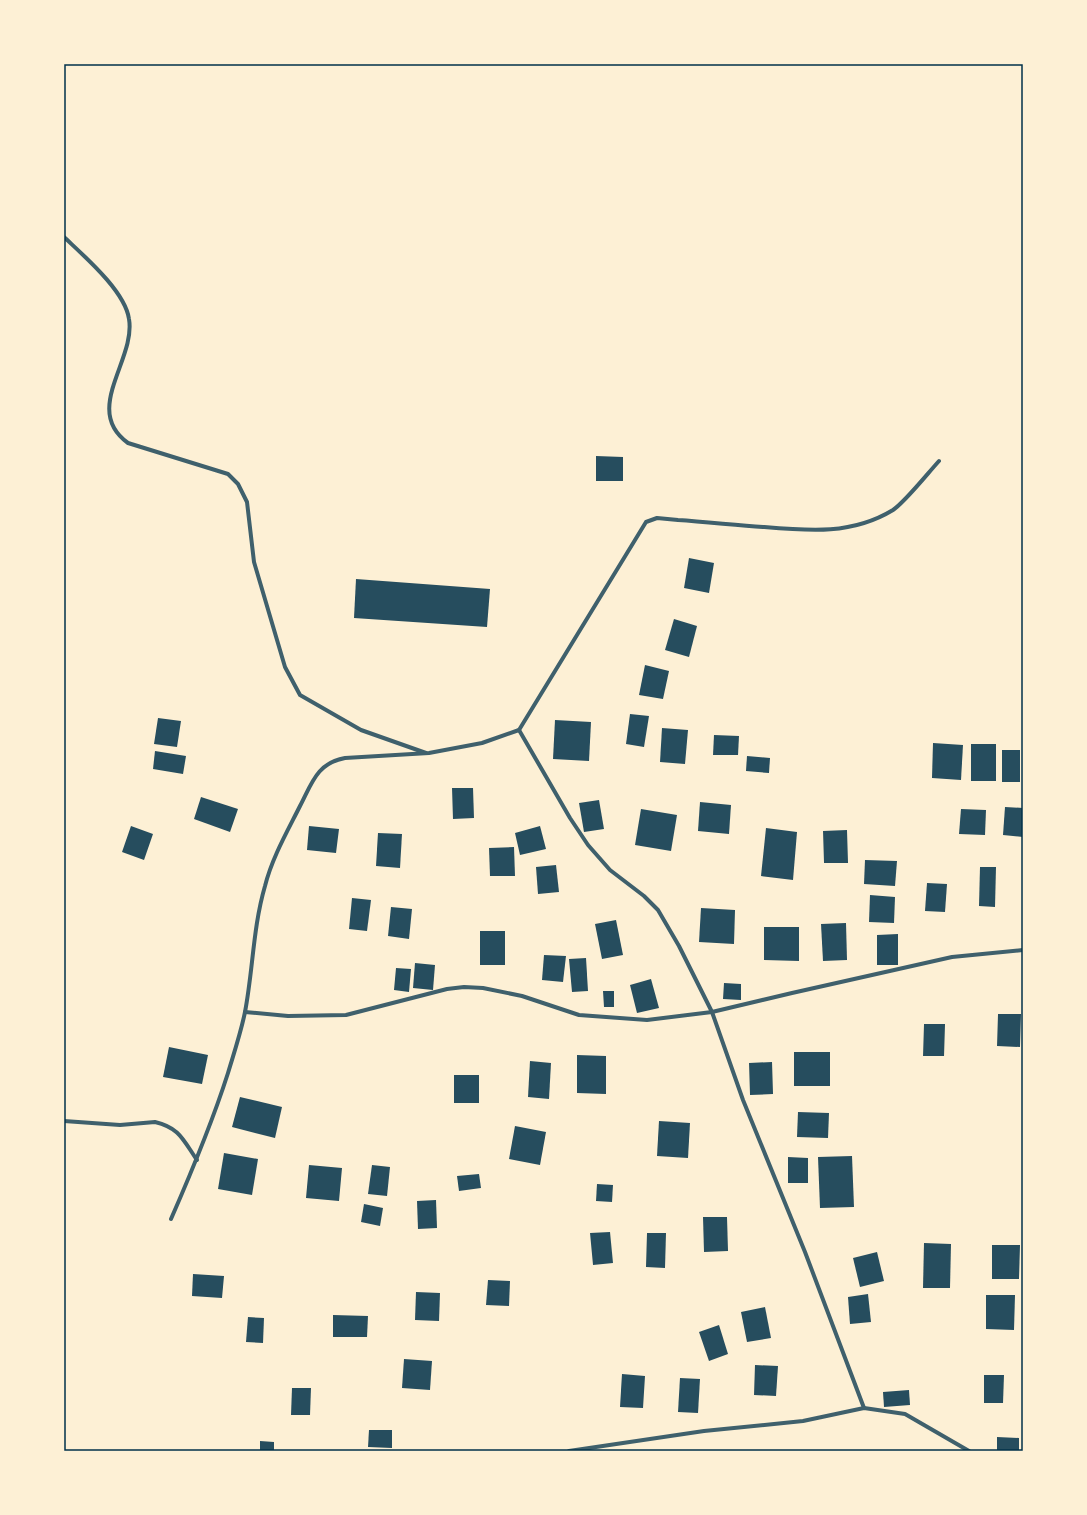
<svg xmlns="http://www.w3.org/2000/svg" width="1087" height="1515" viewBox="0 0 1087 1515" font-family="Montserrat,sans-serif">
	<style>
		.building { fill: #264d5e }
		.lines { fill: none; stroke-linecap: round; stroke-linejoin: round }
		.minor { stroke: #3f606c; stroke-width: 4 }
		.neatline { fill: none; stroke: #003049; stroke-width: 1.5 }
	</style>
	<rect width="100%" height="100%" fill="#fdf0d5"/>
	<g class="building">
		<polygon points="596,456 623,457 623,481 596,481"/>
		<polygon points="689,558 714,563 709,593 684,588"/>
		<polygon points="356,579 490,589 487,627 354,618"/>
		<polygon points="674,619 697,626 689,657 665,650"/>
		<polygon points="645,665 669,671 663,699 639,695"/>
		<polygon points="630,714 649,716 644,747 626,744"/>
		<polygon points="158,718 181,721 177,747 154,744"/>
		<polygon points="555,720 591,722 589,761 553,759"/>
		<polygon points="662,728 688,730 685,764 660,762"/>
		<polygon points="714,735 739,736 738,755 713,755"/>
		<polygon points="933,743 963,745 961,780 932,778"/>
		<rect x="971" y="744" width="25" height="37"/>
		<rect x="1002" y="750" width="18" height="32"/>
		<polygon points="155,751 186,756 183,774 153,769"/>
		<polygon points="747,756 770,758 769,773 746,771"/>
		<polygon points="452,788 473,788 474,818 453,819"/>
		<polygon points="201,797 238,809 230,832 194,819"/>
		<polygon points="599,800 604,829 584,832 579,803"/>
		<polygon points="700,802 731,805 729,834 698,831"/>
		<polygon points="1005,807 1023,808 1023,837 1003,835"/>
		<polygon points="641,809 677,815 671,851 635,845"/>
		<polygon points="961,809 986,810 985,835 959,834"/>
		<polygon points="131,826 153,834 144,860 122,852"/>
		<polygon points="309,826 339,829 336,853 307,850"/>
		<polygon points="540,826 546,849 520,855 515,833"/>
		<polygon points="766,828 797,832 793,880 761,876"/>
		<polygon points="847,830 848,863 824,863 823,831"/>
		<polygon points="378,833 402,834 400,868 376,866"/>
		<polygon points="514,847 515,876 490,876 489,848"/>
		<polygon points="865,860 897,861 895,886 864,884"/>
		<polygon points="556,865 559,892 538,894 536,867"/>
		<polygon points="980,867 996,867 995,907 979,906"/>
		<polygon points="927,883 947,884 945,912 925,911"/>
		<polygon points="870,895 895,897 894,923 869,922"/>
		<polygon points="352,898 371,900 367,931 349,929"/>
		<polygon points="391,907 412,909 409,939 388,936"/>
		<polygon points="701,908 735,910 734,944 699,942"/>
		<polygon points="616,920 623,955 602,959 595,924"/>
		<polygon points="846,923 847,960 823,961 821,924"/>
		<polygon points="764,927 799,927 799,961 764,960"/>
		<rect x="480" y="931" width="25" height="34"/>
		<polygon points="898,934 898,965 877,965 877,935"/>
		<polygon points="544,955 566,956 563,982 542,980"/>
		<polygon points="586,958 588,991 572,992 569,959"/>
		<polygon points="415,963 435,965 433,990 413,988"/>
		<polygon points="396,968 411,969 409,992 394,990"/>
		<polygon points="651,979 659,1008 637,1013 630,985"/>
		<polygon points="724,983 741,984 741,1000 723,999"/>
		<polygon points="603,991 614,991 614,1007 604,1007"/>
		<polygon points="998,1014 1021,1014 1020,1047 997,1046"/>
		<polygon points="924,1024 945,1024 944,1056 923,1056"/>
		<polygon points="169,1047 208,1055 202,1084 163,1077"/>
		<rect x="794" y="1052" width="36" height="34"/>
		<polygon points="577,1055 606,1056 606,1094 577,1093"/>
		<polygon points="530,1061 551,1063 549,1099 528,1097"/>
		<polygon points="772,1062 773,1094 750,1095 749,1063"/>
		<rect x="454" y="1075" width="25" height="28"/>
		<polygon points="240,1097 282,1107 275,1138 232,1127"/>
		<polygon points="798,1112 829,1113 828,1138 797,1137"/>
		<polygon points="659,1121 690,1123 688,1158 657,1156"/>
		<polygon points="515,1126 546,1132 540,1165 509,1159"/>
		<polygon points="224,1153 258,1159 252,1195 218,1189"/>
		<polygon points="852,1156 854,1207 820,1208 818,1157"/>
		<polygon points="788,1157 808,1158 808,1183 788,1183"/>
		<polygon points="309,1165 342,1168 339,1201 306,1198"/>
		<polygon points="372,1165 390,1167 387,1196 368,1194"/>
		<polygon points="479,1174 481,1188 459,1191 457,1176"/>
		<polygon points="597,1184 613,1185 612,1202 596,1201"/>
		<polygon points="436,1200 437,1228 418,1229 417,1201"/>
		<polygon points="364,1204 383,1208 380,1226 361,1222"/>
		<polygon points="703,1217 727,1217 728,1251 704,1252"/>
		<polygon points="610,1232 613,1263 593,1265 590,1233"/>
		<polygon points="647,1233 666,1233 665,1268 646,1267"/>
		<polygon points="924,1243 951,1244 950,1288 923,1288"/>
		<polygon points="992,1245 1020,1245 1019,1279 992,1279"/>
		<polygon points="877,1252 884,1281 860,1287 853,1258"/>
		<polygon points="193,1274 224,1276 222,1298 192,1296"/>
		<polygon points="488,1280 510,1281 509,1306 486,1305"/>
		<polygon points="416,1292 440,1293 439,1321 415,1320"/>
		<polygon points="868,1294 871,1322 850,1324 848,1297"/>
		<polygon points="986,1295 1015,1295 1014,1330 986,1329"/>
		<polygon points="765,1307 771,1338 747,1342 741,1312"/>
		<polygon points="333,1315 368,1316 367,1337 333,1337"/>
		<polygon points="248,1317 264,1318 263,1343 246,1342"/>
		<polygon points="719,1325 728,1354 709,1361 699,1332"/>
		<polygon points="404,1359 432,1361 430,1390 402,1388"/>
		<polygon points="755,1365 778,1366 776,1396 754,1395"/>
		<polygon points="622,1374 645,1376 643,1408 620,1407"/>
		<polygon points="984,1375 1004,1375 1003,1403 984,1403"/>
		<polygon points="680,1378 700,1379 698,1413 678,1412"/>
		<polygon points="292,1388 311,1388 310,1415 291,1415"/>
		<polygon points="909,1390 910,1405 884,1407 883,1392"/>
		<polygon points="369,1430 392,1430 392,1448 368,1447"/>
		<polygon points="997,1437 1019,1438 1019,1451 997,1451"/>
		<polygon points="260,1441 274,1442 274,1451 260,1451"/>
	</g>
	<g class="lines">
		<g class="minor">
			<path d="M64,237C84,256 125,291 129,319C136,360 82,410 128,443L228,474L238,484L247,502L254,562L285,667L300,695L361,730L426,753"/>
			<polyline points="519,730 570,818 588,845 610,870 644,896 658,910 679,946 712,1012 743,1100 805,1252 864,1408"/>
			<polyline points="245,1012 288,1016 346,1015 447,989 464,987 483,988 522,996 579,1015 647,1020 712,1012 792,993 952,957 1023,950"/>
			<path d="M64,1121L120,1125L155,1122C180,1128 183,1140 197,1160"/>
			<path d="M171,1219C192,1171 212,1123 228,1073C234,1053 241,1032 245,1012C253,970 253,927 265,886C272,858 287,832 300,806C312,783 317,763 345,758L429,753L482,743L519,730L646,522L657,518L678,520C707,522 735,525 763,527C809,531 852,535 893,510C905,502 928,473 939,461"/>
			<polyline points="569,1451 704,1431 803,1421 864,1408 905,1414 969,1451"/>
		</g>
	</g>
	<rect width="1087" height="1515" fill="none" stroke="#fdf0d5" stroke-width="130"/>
	<rect x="65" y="65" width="957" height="1385" class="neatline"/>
</svg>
